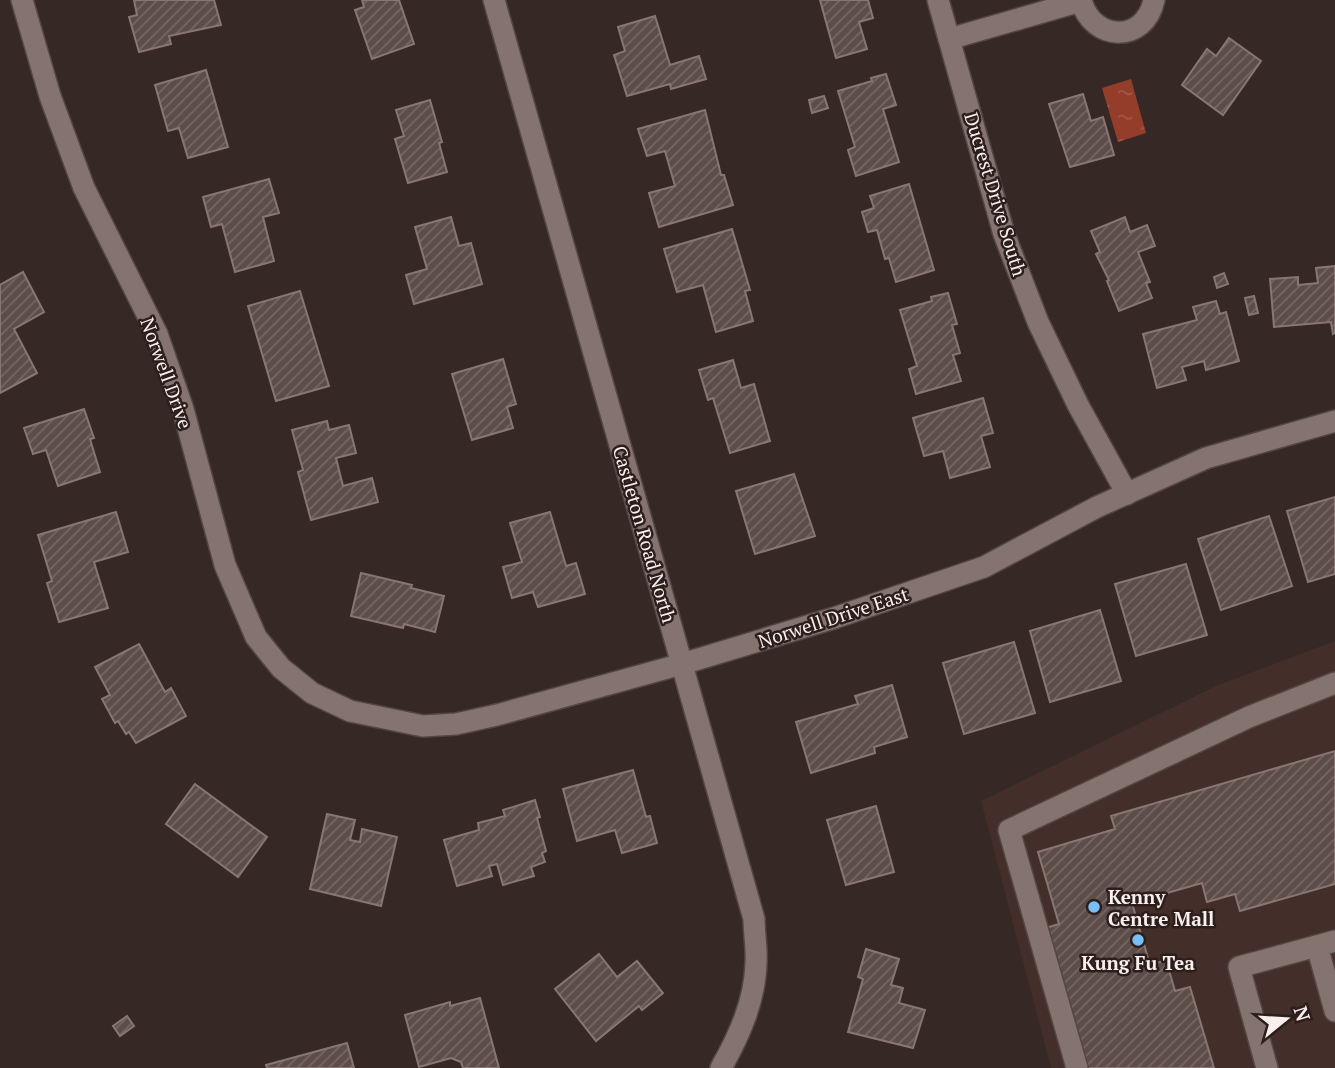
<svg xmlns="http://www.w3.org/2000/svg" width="1335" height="1068" viewBox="0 0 1335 1068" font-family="'PT Serif',serif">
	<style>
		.built { fill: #432e29 }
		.water { fill: url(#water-ripples) }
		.building { fill: url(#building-hatch); stroke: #877671; stroke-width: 2 }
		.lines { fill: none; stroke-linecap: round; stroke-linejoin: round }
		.minor-casing { stroke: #524643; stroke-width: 24 }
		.minor { stroke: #84736f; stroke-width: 21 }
		.poi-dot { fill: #78bff8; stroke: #2c1e1b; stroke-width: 2.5 }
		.labels { text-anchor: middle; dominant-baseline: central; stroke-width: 5; stroke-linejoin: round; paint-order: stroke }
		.street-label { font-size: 19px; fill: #f9efed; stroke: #2c1e1b }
		.poi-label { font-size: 19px; font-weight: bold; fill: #f9efed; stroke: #2c1e1b; text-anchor: start }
	</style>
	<defs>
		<pattern id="water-ripples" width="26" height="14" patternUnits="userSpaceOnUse" patternTransform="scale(1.75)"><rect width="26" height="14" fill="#933d2a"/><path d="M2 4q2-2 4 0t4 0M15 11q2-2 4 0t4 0" fill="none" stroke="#a35949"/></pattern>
		<pattern id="building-hatch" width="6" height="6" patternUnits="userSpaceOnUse" patternTransform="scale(1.75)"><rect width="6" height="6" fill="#5d4d49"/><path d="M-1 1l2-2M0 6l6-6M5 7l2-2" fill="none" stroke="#756764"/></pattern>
	</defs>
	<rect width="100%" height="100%" fill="#362824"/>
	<polygon class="built" points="1335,641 1335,1068 1051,1068 981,801 1218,685"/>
	<polygon class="water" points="1131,79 1146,133 1118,142 1102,88"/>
	<g class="building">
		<polygon points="134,0 214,0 221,25 169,36 171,44 139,52 129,17 137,15"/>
		<polygon points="362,0 399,0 414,44 372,59 355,10 364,7"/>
		<polygon points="820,0 868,0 873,18 859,22 867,49 836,58"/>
		<polygon points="655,16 670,65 699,56 706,79 671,89 670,84 627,96 614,55 625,51 618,27"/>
		<polygon points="1229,38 1261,61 1223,115 1182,85 1207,49 1216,56"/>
		<polygon points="206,70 228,147 188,158 179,128 168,131 155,85"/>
		<polygon points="886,74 896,105 883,109 899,162 856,176 848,150 855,147 838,91 872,81 871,78"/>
		<polygon points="1083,94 1091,121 1103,117 1114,155 1070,167 1049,104"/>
		<polygon points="824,96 828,108 812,113 809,100"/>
		<polygon points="430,100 442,142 439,143 447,172 408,183 395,139 404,136 396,110"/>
		<polygon points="705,110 721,175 724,175 733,205 659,227 649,193 675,186 665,151 647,156 638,129"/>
		<polygon points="269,179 279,213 263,217 274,261 235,272 222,224 211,227 203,197"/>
		<polygon points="909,184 934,270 896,282 889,258 885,259 877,230 868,232 862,212 874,208 870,196"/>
		<polygon points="451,217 459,246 471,243 482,284 414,304 406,275 427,269 415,227"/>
		<polygon points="1125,217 1130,232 1147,225 1155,246 1138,252 1150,282 1146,283 1152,298 1119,311 1107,281 1109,280 1096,254 1100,252 1091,231"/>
		<polygon points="732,229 750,290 745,291 753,321 716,332 703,285 677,292 664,249"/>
		<polygon points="1335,266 1335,333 1333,334 1331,322 1274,327 1270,279 1298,277 1298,285 1318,283 1316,268"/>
		<polygon points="23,272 44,312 14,329 37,373 0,393 0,285"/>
		<polygon points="1224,273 1228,284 1217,288 1214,277"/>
		<polygon points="300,291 329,386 276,401 248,306"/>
		<polygon points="948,293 957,324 952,325 960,353 953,355 961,381 916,394 909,369 917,366 900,310 932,301 931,297"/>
		<polygon points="1254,296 1258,313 1249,315 1245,298"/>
		<polygon points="1216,301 1220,314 1226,312 1239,361 1206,370 1204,361 1182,367 1186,380 1157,388 1143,334 1197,320 1193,307"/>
		<polygon points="503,359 516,404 507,407 513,428 472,440 452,374"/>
		<polygon points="733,360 741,388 754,384 770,441 730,453 713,398 708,400 699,370"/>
		<polygon points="983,398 993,433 981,436 990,467 950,478 943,451 924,456 913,418"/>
		<polygon points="84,409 94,438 90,439 100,472 58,486 46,450 33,454 24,428"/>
		<polygon points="327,421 329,430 349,425 356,453 336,458 343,486 372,478 378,502 311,520 298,472 303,470 292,430"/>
		<polygon points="794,474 815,536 755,554 736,491"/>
		<polygon points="1335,497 1335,574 1308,582 1287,511"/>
		<polygon points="116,512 128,552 94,562 108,608 59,622 47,583 52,581 38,535"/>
		<polygon points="550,512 566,566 576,563 585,594 538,607 533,592 512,598 503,567 522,562 510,523"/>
		<polygon points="1269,516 1292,586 1221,610 1198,539"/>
		<polygon points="1186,564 1207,635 1136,656 1115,584"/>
		<polygon points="361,573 412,585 411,588 444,596 435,632 404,624 403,628 351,616"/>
		<polygon points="1100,610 1121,681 1050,702 1030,631"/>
		<polygon points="1014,642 1035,713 964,734 943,663"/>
		<polygon points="139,644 165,692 171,688 186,716 136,743 129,732 126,734 118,721 115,723 102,699 110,695 95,667"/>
		<polygon points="892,685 907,737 874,747 875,753 811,773 796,722 858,704 855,696"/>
		<polygon points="1335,751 1335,884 1240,911 1235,894 1207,902 1202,883 1132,903 1150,965 1166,960 1175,991 1190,987 1214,1068 1087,1068 1046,928 1059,924 1038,852 1115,829 1111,816"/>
		<polygon points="633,770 646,817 650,816 657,843 622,853 615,830 577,841 563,789"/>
		<polygon points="195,784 267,837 238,877 166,824"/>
		<polygon points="535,800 540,817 537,818 546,851 542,853 545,862 531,867 534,876 503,885 497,864 489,866 492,876 457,886 444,840 479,830 478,823 505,816 503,810"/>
		<polygon points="876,806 894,872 846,885 827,820"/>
		<polygon points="327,814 355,820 350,840 360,842 362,829 397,837 381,906 310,889"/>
		<polygon points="866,949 899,959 891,985 903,988 899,1003 925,1010 913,1048 848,1032 863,979 858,977"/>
		<polygon points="599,954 617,977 637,961 663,993 642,1010 639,1006 596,1041 555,989"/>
		<polygon points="480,998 499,1068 463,1068 461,1062 451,1058 419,1067 405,1015 450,1002 450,1006"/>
		<polygon points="127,1016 134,1026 120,1036 113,1026"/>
		<polygon points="347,1043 354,1068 267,1068 266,1065"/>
	</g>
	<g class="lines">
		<defs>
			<g id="minor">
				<polyline points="22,0 50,96 84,188 157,334 183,409 225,565 256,637 281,668 312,693 350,711 423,726 456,724 497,715 682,664 834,618 984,567 1097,507 1206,458 1335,421"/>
				<path d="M494,0L754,919C754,933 757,948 756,963C755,1001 739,1036 721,1068"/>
				<polyline points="938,0 1004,234 1038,322 1078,405 1127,494"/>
				<path d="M1081,0C1092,42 1145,44 1154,0"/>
				<polyline points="949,39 1081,1"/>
				<polyline points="1317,946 1335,1011"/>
				<polyline points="1077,1068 1009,830 1249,717 1335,683"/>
				<polyline points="1267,1068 1239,967 1335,941"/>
			</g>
		</defs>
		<use href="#minor" class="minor-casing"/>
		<use href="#minor" class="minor"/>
	</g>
	<g class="poi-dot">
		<circle cx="1094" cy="907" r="7"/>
		<circle cx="1138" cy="940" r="7"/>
	</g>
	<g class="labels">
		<g class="street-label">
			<text transform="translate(996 194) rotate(73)">Ducrest Drive South</text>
			<text transform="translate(167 373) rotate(70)">Norwell Drive</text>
			<text transform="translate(645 534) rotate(74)">Castleton Road North</text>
			<text transform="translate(833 617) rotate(-18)">Norwell Drive East</text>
		</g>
		<g class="poi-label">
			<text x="1108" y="896">Kenny<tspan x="1108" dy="22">Centre Mall</tspan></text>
			<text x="1138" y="962" text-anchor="middle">Kung Fu Tea</text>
		</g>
	</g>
	<g transform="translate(1286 1019) rotate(72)" stroke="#2c1e1b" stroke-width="5" paint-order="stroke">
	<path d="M0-5L12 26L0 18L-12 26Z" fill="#f9efed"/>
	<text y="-10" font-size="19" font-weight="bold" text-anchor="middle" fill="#f9efed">N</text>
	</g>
</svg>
